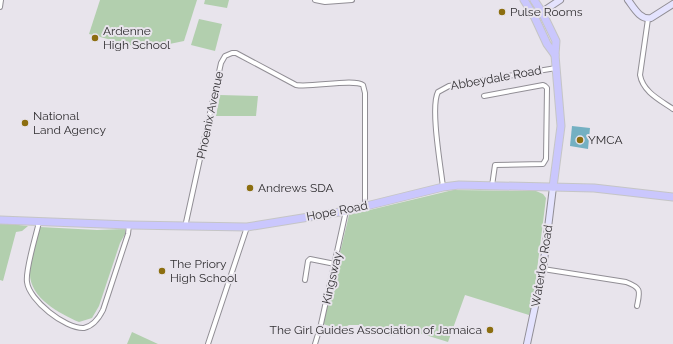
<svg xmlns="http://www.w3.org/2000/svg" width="673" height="344" viewBox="0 0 673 344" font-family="Raleway,sans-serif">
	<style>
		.green { fill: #b2cfae }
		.water { fill: #74b0c2 }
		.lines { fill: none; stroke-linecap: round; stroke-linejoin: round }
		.street-casing { stroke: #918e95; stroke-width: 6 }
		.secondary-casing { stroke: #918e95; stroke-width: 8 }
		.primary-casing { stroke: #c5c5c6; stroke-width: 9 }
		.street { stroke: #fff; stroke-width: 4 }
		.secondary { stroke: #e4e3fe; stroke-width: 6 }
		.primary { stroke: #cac7fd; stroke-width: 7 }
		.poi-dot { fill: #8c6e10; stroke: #e8e4ec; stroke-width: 1.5 }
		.labels { text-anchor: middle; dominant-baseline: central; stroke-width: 4; stroke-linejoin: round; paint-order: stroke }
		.poi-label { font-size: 12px; fill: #312f32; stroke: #e8e4ec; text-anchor: start }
		.street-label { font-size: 12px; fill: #312f32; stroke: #e8e4ec }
	</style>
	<rect width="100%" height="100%" fill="#e8e4ec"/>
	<g class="green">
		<polygon points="100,0 197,0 184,41 145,49 89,34"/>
		<polygon points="205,0 229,0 227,8 204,4"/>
		<polygon points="199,19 222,24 215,51 191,45"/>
		<polygon points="220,95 258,96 256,116 216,116"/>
		<polygon points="453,190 536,191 543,194 546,198 533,302 529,315 465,295 448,342 419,333 388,336 360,325 349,325 343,328 339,329 323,324 349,215"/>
		<polygon points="0,223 28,226 22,231 16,232 3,281 0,280"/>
		<path d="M40,227L97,230L125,229V234L120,243L99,306L92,318L79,322C59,313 28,297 30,271C31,258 35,244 37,231Z"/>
		<polygon points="132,332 158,344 127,344"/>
	</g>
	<polygon class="water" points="572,126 590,128 588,149 570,146"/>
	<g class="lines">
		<defs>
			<g id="street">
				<polyline points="315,0 325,2 352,0"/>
				<polyline points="0,7 1,0"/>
				<path d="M648,19L640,75C643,92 660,100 673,109"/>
				<polyline points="484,96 543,85 545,86 547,88 546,159 543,164 495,165 492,186"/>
				<path d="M443,187C441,168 430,107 438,92L449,86L556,68"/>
				<path d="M39,222C36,236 25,270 27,282C29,300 65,329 84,328C93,326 99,318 103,310L128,234L129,225"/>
				<path d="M185,227L221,63L225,56L232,53H236L296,85C311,88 354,78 363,85L365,93V206"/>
				<path d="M543,269L626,282C642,288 640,291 637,306"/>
				<polyline points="305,280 308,261 310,259 335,264"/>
				<polyline points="208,344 247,227"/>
				<polyline points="315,344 321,324 346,211"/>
			</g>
			<g id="secondary">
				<path d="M628,0C634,8 640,20 651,18L673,4"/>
				<polyline points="542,12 560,0"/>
				<polyline points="527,344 543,269 553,187"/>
			</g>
			<g id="primary">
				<polyline points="524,0 535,18 547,44 555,55"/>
				<polyline points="534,0 542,12 556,41 555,55 561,126 553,187"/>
				<polyline points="0,220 129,225 247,227 346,211 443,187 459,185 594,188 673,197"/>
			</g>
		</defs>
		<use href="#street" class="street-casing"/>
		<use href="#secondary" class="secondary-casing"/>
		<use href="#primary" class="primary-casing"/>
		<use href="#street" class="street"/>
		<use href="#secondary" class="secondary"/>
		<use href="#primary" class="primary"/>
	</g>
	<g class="poi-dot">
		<circle cx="502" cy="12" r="4"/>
		<circle cx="95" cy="38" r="4"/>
		<circle cx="25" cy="123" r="4"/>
		<circle cx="580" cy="140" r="4"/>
		<circle cx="250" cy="188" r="4"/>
		<circle cx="162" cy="271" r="4"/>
		<circle cx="490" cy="330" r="4"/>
	</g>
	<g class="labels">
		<g class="poi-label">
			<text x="510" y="12">Pulse Rooms</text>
			<text x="103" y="31">Ardenne<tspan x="103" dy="14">High School</tspan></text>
			<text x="33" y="116">National<tspan x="33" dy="14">Land Agency</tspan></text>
			<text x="588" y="140">YMCA</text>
			<text x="258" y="188">Andrews SDA</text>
			<text x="170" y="264">The Priory<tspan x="170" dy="14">High School</tspan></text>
			<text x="482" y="330" text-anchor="end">The Girl Guides Association of Jamaica</text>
		</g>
		<g class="street-label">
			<text transform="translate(496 78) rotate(-10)">Abbeydale Road</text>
			<text transform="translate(210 115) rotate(-78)">Phoenix Avenue</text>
			<text transform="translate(337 211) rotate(-11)">Hope Road</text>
			<text transform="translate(542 266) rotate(-81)">Waterloo Road</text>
			<text transform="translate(332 278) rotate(-77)">Kingsway</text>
		</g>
	</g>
</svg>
